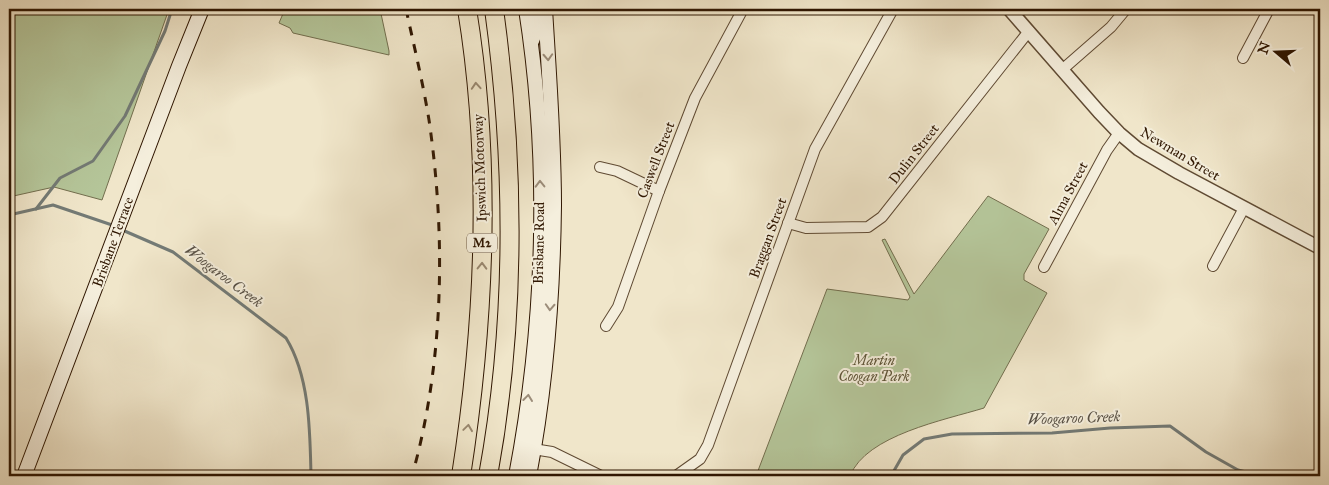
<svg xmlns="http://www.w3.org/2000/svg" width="1329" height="485" viewBox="0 0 1329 485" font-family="'IM FELL Great Primer',serif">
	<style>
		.green { fill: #b5c69a; stroke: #726e4e }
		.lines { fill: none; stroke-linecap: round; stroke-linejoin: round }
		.stream { stroke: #737a75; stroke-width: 3 }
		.service-casing { stroke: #5f4a33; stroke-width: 8 }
		.minor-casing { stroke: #5f4a33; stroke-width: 12 }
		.tertiary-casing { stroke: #5f4a33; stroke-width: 15 }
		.secondary-casing { stroke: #2f1601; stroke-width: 16 }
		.motorway-casing { stroke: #2f1601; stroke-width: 20 }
		.service { stroke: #f5efdd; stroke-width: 5 }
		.minor { stroke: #f5efdd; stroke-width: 10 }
		.tertiary { stroke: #f5efdd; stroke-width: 12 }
		.secondary { stroke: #f5efdd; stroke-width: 14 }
		.motorway { stroke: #f0e6ca; stroke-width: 18 }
		.rail { stroke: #2f1601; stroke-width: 3; stroke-dasharray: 9 9; stroke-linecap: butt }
		.oneway { stroke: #9c8d7a }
		.oneway2 { stroke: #998870 }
		.labels { text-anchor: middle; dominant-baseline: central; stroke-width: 4; stroke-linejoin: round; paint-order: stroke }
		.shield { fill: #f5efdd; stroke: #6a5743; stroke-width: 1 }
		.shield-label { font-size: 12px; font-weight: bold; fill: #2f1601 }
		.street-label { font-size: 14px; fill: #2f1601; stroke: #f5efdd }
		.park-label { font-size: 14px; font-style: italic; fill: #5e5437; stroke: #f5efdd }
		.water-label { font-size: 15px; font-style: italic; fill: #575045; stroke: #f5efdd }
	</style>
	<rect width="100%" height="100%" fill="#f0e6ca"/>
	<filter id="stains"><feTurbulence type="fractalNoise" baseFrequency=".004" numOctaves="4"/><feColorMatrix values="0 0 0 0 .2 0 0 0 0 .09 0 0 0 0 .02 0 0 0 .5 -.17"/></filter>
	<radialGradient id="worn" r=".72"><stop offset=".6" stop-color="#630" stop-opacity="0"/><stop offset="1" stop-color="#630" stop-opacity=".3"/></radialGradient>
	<g class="green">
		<polygon points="9,9 169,9 102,200 54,187 9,197"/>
		<polygon points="285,9 380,9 389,51 389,55 293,33 290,28 279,23"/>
		<path d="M988,196L1049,229L1024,274V280L1047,293L984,408C945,420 866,435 850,476H756L827,289L908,300L910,297L882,240L885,239L914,294Z"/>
	</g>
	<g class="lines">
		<g class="stream">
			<polyline points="36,209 60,178 93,161 125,116 165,31 172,9"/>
			<polyline points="9,215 53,205 115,226"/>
			<path d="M120,229L173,252L286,338C310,377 310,432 311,476"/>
			<polyline points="891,476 903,455 924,439 952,434 1052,433 1110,428 1170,426 1206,452 1238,470 1262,476"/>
		</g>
		<defs>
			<polyline id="service" points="577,476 585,468"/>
			<g id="minor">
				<polyline points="1243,58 1269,9"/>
				<polyline points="1063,69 1111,27 1126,9"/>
				<polyline points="600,167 617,171 659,191"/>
				<polyline points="788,223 806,228 868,227 882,217 1029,31"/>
				<polyline points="1213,266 1244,208"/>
				<polyline points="1044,267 1107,150 1119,133"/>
				<polyline points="606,326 618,307 659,191 695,98 743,9"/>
				<polyline points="527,448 552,452 601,476"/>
				<polyline points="676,476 700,459 708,445 815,149 893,9"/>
			</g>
			<g id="tertiary">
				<polyline points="1009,9 1099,112 1119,133 1138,149 1179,173 1320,248"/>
				<polyline points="533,41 536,33 534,9"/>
			</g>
			<g id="secondary">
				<polyline points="24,476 179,66 202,9"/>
				<path d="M516,476C545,323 550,163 526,9"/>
				<path d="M529,476C546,387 553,296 554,205C554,140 549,74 545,9"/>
			</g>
			<g id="motorway">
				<path d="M461,476C485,322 492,163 467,9"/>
				<path d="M488,476C516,323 515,163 494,9"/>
			</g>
		</defs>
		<use href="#service" class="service-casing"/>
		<use href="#minor" class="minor-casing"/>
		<use href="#tertiary" class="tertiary-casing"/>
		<use href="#secondary" class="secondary-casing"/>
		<use href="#motorway" class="motorway-casing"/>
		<use href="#service" class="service"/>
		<use href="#minor" class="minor"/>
		<use href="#tertiary" class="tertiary"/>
		<use href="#secondary" class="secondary"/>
		<use href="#motorway" class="motorway"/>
		<path class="rail" d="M406,9C414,46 423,83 429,120C446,236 444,363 412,476"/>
	</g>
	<defs><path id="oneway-chevron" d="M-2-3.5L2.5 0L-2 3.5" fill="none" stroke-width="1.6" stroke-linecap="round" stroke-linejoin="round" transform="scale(1.25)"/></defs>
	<g class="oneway">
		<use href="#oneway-chevron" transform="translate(548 57) rotate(87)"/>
		<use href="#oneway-chevron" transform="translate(540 184) rotate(-91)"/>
		<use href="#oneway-chevron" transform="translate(550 307) rotate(93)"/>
		<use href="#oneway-chevron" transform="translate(528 398) rotate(-83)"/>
	</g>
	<g class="oneway2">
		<use href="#oneway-chevron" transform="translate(476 86) rotate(-94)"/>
		<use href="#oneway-chevron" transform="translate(482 266) rotate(-89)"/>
		<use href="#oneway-chevron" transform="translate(468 428) rotate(-82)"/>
	</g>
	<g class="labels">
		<rect class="shield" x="467" y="233.5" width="30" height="19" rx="4"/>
		<g class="shield-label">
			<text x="482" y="243">M2</text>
		</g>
		<g class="street-label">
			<text transform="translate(914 154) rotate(-52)">Dulin Street</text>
			<text transform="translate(1180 154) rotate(31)">Newman Street</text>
			<text transform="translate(656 160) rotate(-69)">Caswell Street</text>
			<text transform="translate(480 168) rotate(-92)">Ipswich Motorway</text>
			<text transform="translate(1068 193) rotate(-62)">Alma Street</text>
			<text transform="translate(768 238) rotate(-70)">Braggan Street</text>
			<text transform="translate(113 242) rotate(-70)">Brisbane Terrace</text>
			<text transform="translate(539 243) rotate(-89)">Brisbane Road</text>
		</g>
		<g class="park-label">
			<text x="874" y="360">Martin<tspan x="874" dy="16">Coogan Park</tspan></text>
		</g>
		<g class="water-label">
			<text transform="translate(224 276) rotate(37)">Woogaroo Creek</text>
			<text transform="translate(1074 418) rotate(-2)">Woogaroo Creek</text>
		</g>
	</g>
	<rect width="1329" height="485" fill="none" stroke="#f0e6ca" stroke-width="30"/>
	<rect x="10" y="10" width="1309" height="465" fill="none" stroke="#2f1601" stroke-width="2.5"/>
	<rect x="15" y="15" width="1299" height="455" fill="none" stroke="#2f1601"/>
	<g transform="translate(1276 52) rotate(289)" stroke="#f5efdd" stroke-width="4" paint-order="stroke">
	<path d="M0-4L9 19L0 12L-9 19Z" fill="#2f1601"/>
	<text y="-8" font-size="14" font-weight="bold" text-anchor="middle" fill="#2f1601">N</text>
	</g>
	<rect width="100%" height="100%" filter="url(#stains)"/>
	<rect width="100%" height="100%" fill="url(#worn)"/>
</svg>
